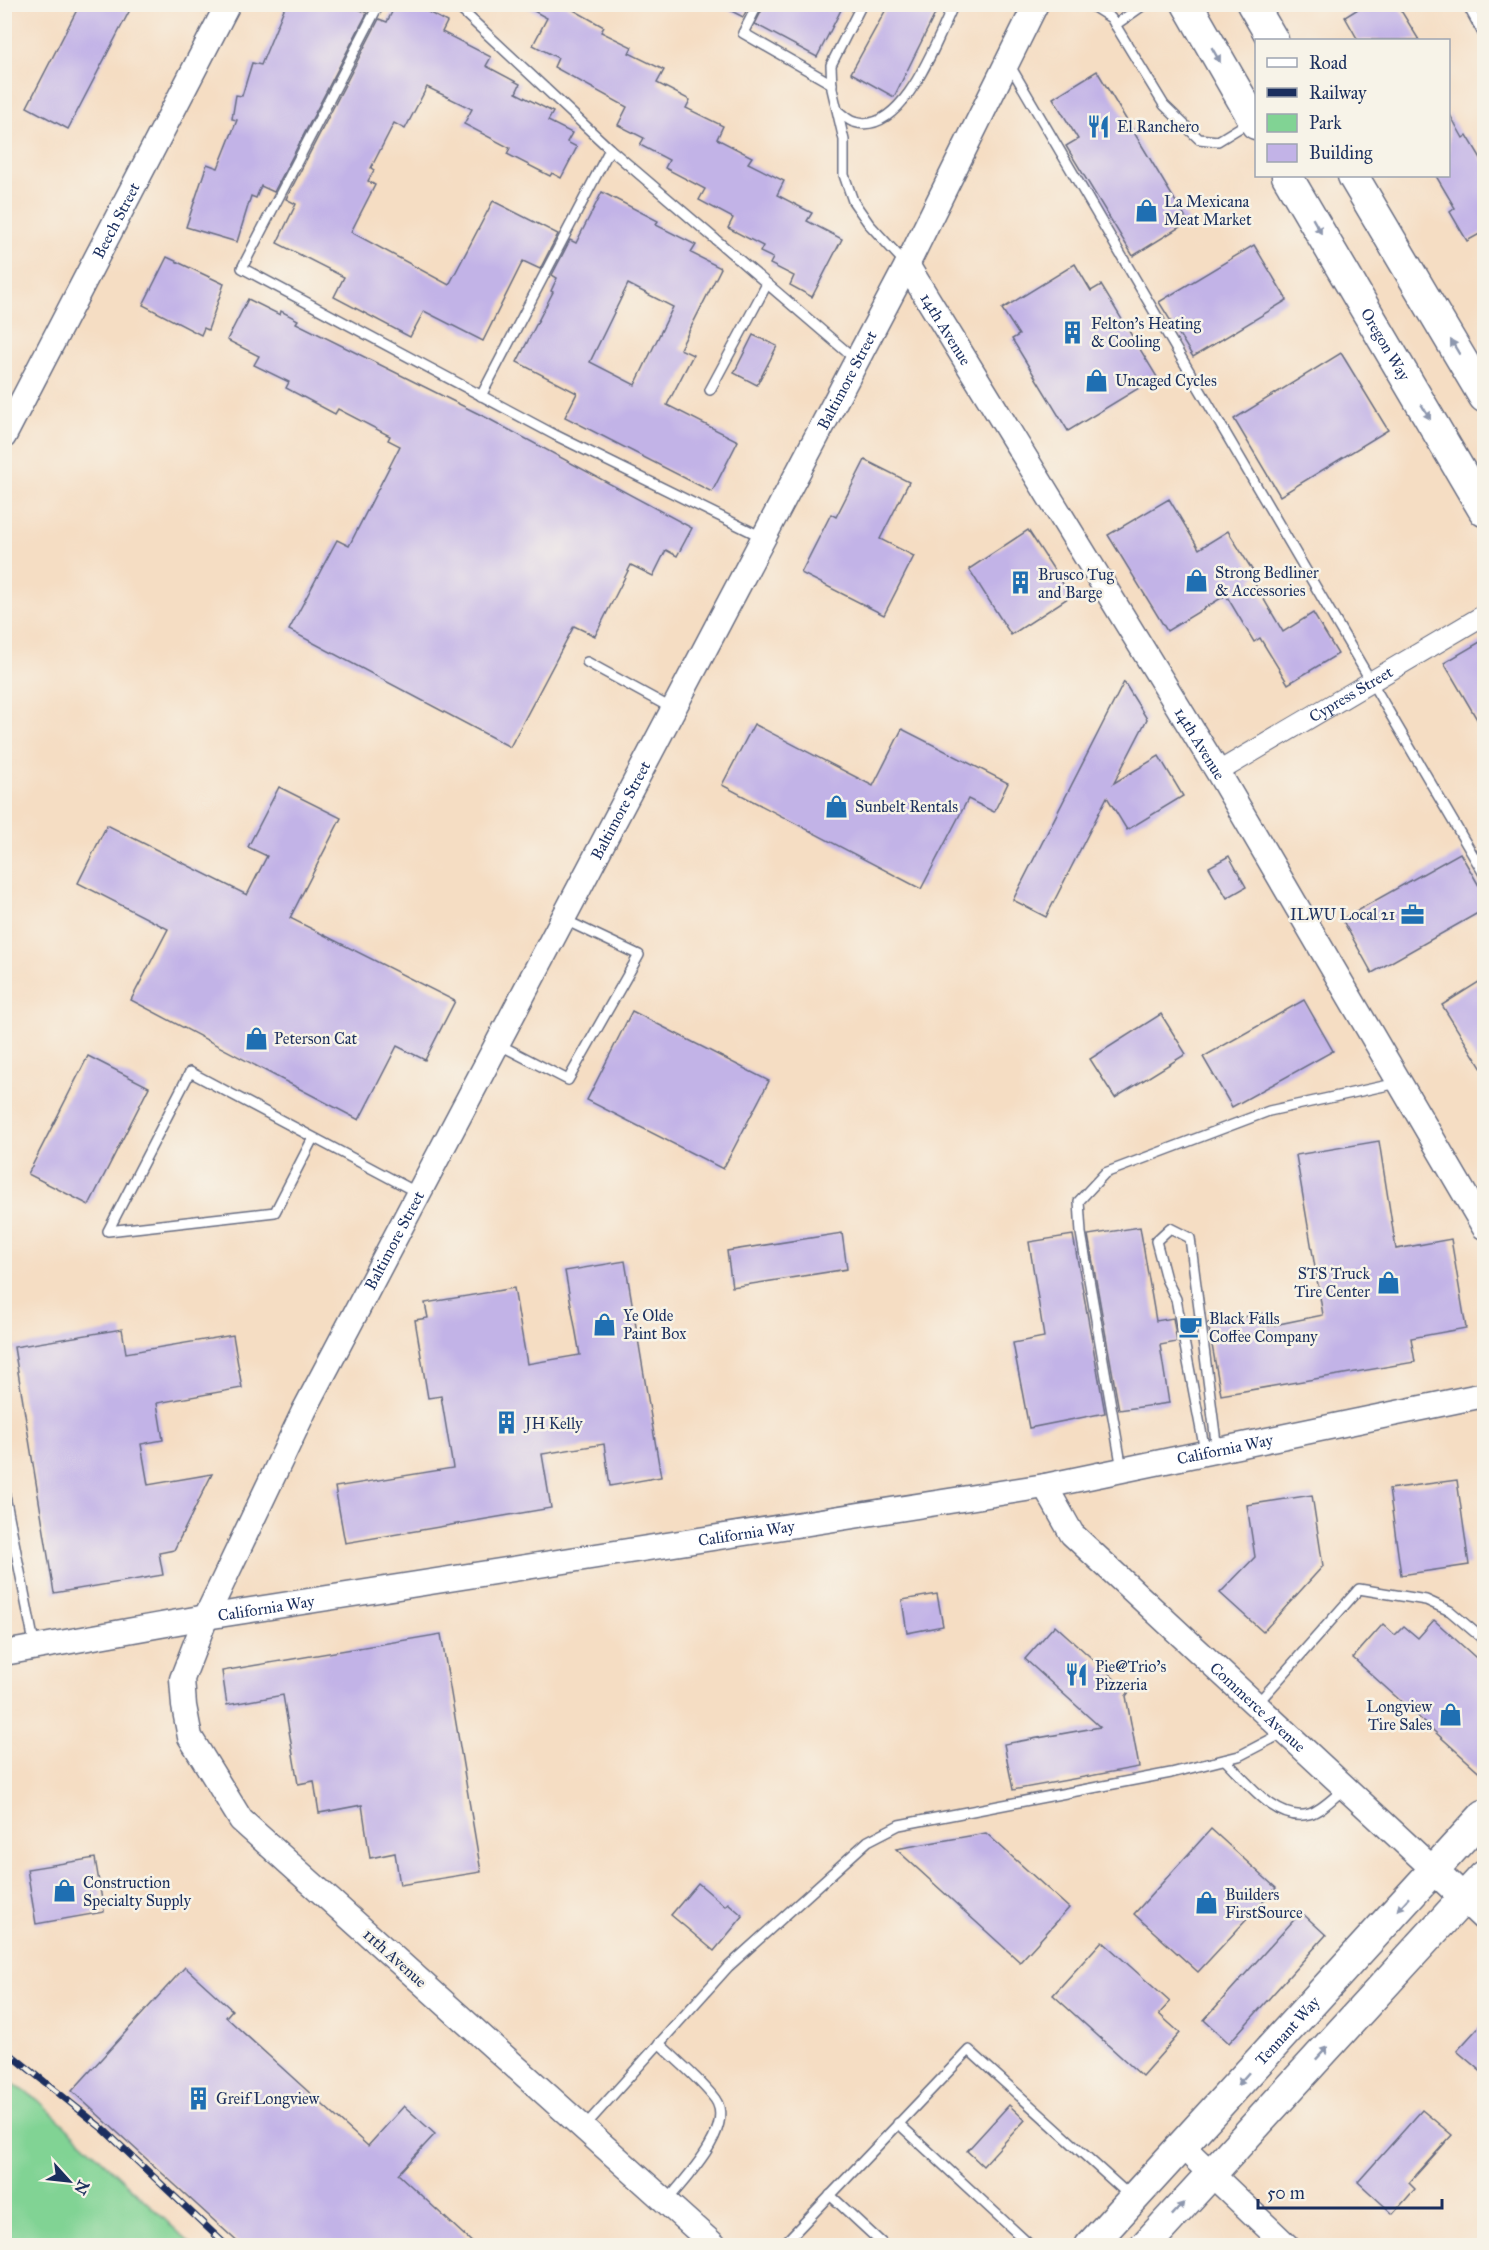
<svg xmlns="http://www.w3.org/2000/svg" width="1489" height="2250" viewBox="0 0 1489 2250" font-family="'IM FELL Great Primer',serif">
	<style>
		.green { fill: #81d394; stroke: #4e8179; stroke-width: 1.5 }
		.building { fill: #c2b3e7; fill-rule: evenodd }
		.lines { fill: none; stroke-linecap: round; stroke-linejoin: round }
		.service-casing { stroke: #676c81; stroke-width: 12 }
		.minor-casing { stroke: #676c81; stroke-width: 22 }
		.tertiary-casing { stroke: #676c81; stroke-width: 27 }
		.secondary-casing { stroke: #676c81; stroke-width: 30 }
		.primary-casing { stroke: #676c81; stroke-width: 33 }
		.service { stroke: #fff; stroke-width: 9 }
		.minor { stroke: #fff; stroke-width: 20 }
		.tertiary { stroke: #fff; stroke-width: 24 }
		.secondary { stroke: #fff; stroke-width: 27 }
		.primary { stroke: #fff; stroke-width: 30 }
		.rail-casing { stroke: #1b2f5e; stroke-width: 7 }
		.rail { stroke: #f7f3e8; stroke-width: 4.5; stroke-dasharray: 14; stroke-linecap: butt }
		.oneway { fill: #8d97ae }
		.labels { text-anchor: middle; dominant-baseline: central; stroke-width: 5; stroke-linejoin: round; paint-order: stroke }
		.poi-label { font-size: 16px; fill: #1b2f5e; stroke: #f7f3e8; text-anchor: start }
		.street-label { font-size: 16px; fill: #1b2f5e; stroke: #f7f3e8 }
	</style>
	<rect width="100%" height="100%" fill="#f7f3e8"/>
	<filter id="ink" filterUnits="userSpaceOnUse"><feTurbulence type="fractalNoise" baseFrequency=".0167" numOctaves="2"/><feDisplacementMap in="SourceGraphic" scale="12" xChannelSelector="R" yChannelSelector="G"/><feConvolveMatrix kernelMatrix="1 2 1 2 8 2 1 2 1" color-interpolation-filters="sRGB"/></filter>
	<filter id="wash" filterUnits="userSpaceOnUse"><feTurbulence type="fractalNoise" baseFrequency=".008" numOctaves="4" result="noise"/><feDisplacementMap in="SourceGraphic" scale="24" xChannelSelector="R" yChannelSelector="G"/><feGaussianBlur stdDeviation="1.35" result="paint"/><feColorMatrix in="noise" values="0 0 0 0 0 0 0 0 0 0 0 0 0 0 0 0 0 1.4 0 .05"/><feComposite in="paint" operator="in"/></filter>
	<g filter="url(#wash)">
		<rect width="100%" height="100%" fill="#f5ddc3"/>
		<polygon class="green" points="4,2078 37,2099 192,2245 5,2245"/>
		<g id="blocks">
			<g class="building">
				<polygon points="80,4 133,4 68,129 27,107"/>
				<polygon points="286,4 349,4 367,13 274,192 261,186 256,198 251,196 237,242 186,227 207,164 218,168 237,120 232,119 236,95 242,96 252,63 261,65"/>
				<polygon points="396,4 413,4 447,22 442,32 491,57 486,66 520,84 516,93 553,112 548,121 572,133 567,142 577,147 561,178 552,173 550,176 507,154 510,148 464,124 472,109 427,87 405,129 394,123 371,168 374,170 368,181 375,185 351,232 449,285 493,201 558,234 540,269 523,261 483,341 424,311 410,337 334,297 344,277 277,243 296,204 286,199 379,19 387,22"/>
				<polygon points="521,4 563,4 604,27 601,32 632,47 629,53 664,70 657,83 690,100 686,108 723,126 717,139 752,157 748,163 784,181 777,195 812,213 807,221 842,239 812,297 790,285 794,276 770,264 773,258 760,252 763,246 728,228 733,218 699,200 705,189 665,168 669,160 640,145 644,138 618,125 627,107 554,67 558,58 533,45 547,18"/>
				<polygon points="718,4 750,4 743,17"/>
				<polygon points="765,4 844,4 817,57 755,24"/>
				<polygon points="889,4 940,4 894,97 851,73"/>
				<polygon points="1366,4 1397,4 1419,40 1358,40 1345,17"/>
				<polygon points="1097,71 1188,222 1133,256 1066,146 1078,139 1053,98"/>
				<polygon points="1449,113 1463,138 1467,135 1485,165 1485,231 1467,241 1450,212 1455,208 1436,176 1449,176"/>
				<path d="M602,192L658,221L656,225L696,245L691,253L721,268L680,349L693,355L667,405L738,441L712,492L565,417L577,393L517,362L553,292L551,291L557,278L552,275L570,240L576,243ZM628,284L673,307L635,385L590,362Z"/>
				<polygon points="1254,245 1287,300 1193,357 1159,302"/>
				<polygon points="167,257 224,284 208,330 204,328 201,335 143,305"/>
				<polygon points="1075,264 1091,291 1101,285 1157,377 1068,431 1012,339 1019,335 1002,309"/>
				<polygon points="248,299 280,315 281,311 298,320 296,323 489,419 692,528 677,556 666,550 653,576 631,565 595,636 574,626 510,747 289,630 337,540 349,546 400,446 388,440 390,436 338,409 335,414 286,388 289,382 254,365 259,356 227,340"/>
				<polygon points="753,335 777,346 757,385 734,373"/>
				<polygon points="1341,353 1388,430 1280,496 1234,419"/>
				<polygon points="865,460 909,482 880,539 914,556 884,615 801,573 831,514 836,517"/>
				<polygon points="1169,499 1199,549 1228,531 1256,576 1252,579 1283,632 1313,613 1338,654 1288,684 1260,638 1254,642 1226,595 1167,631 1108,535"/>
				<polygon points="1028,530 1071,596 1011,635 969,569"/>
				<polygon points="1485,639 1485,733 1444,663"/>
				<polygon points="1124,682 1147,719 1114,783 1159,756 1183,796 1127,830 1107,797 1046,917 1013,900"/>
				<polygon points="754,724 873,786 902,729 1008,783 994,812 968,799 921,889 722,785"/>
				<polygon points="279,787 341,818 290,918 455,1001 425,1060 397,1046 359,1120 131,1000 168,929 78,883 107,825 247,895 267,856 248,847"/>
				<polygon points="1460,853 1485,896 1485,909 1372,973 1342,919"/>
				<polygon points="1229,856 1246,887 1227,898 1209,867"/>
				<polygon points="1485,978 1485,1074 1442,1005"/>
				<polygon points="1304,1000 1333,1051 1232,1107 1203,1057"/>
				<polygon points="632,1011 769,1081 723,1169 587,1100"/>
				<polygon points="1161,1014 1186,1054 1115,1098 1090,1059"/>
				<polygon points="88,1056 149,1087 89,1205 28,1174"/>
				<polygon points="1379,1141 1396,1249 1451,1239 1466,1328 1411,1338 1415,1362 1221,1395 1208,1323 1266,1313 1269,1326 1323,1315 1296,1155"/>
				<polygon points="1140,1227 1156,1321 1173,1318 1177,1342 1160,1345 1169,1403 1119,1410 1088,1235"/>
				<polygon points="842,1233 847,1269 732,1287 727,1251"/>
				<polygon points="1073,1235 1105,1413 1029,1428 1013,1343 1044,1337 1029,1242"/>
				<polygon points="625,1261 661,1477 610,1486 604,1444 542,1454 551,1508 345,1543 335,1487 453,1468 441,1396 428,1398 415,1320 428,1318 425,1303 514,1288 527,1364 580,1355 565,1271"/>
				<polygon points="122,1329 126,1353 233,1335 242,1388 157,1403 163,1440 141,1444 148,1485 212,1474 174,1550 159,1553 163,1575 54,1593 14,1347"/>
				<polygon points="1457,1480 1469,1565 1401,1575 1389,1489"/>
				<polygon points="1312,1495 1323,1566 1263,1632 1220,1593 1255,1557 1247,1505"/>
				<polygon points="937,1594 943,1626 907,1633 902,1600"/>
				<polygon points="1434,1620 1485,1666 1485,1777 1353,1658 1383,1624 1395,1635 1404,1626 1418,1638"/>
				<polygon points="1055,1625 1129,1692 1126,1696 1139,1767 1013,1790 1004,1744 1100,1727 1025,1659"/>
				<polygon points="441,1634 481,1872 400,1885 395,1853 370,1858 362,1805 319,1813 314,1781 298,1784 283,1695 227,1705 222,1671"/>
				<polygon points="1211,1829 1276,1888 1198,1972 1134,1914"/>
				<polygon points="986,1833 1069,1908 1020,1962 896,1849"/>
				<polygon points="95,1858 104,1912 36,1924 27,1869"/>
				<polygon points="698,1883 725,1906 728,1903 743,1916 714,1951 671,1915"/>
				<polygon points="1301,1912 1326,1935 1229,2043 1204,2020"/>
				<polygon points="1102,1941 1170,2002 1159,2014 1180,2033 1142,2076 1053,1995"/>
				<polygon points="185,1967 232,2010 226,2017 368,2146 404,2106 435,2134 398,2174 476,2246 242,2246 72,2091"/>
				<polygon points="1485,2020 1485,2075 1457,2051"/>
				<polygon points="1009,2105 1025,2120 983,2166 967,2151"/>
				<polygon points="1422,2110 1452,2135 1409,2183 1415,2189 1393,2214 1358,2182"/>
			</g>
		</g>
	</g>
	<g filter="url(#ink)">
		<use href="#blocks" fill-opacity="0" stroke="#676c81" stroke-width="1.5"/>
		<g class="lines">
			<defs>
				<g id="service">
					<polyline points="379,4 242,268 555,435 764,538"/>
					<polyline points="455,4 610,149 855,359"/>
					<polyline points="758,4 743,33 832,84"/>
					<polyline points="862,4 831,65 832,89 844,140 844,175 853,201 869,224 905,263"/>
					<polyline points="1089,4 1111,18 1164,105 1199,139 1218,141 1249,122"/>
					<polyline points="1467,4 1484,35"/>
					<polyline points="1115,25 1145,4"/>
					<polyline points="1009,64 1484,874"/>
					<path d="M839,112C843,115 849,121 854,122C903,138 938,37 954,4"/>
					<polyline points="710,390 767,284"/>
					<polyline points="481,396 610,149"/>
					<polyline points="587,662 671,708"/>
					<polyline points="498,1044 568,1080 639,955 565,920"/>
					<polyline points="313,1138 275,1212 108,1231 190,1072 418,1193"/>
					<polyline points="1205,1451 1176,1299 1166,1279 1156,1241 1170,1228 1190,1238 1217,1450"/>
					<polyline points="1122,1469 1081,1233 1079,1201 1105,1173 1269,1111 1398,1083"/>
					<polyline points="4,1491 35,1648"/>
					<polyline points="1256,1705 1359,1589 1426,1600 1450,1611 1484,1640"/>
					<path d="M1225,1760C1246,1780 1276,1823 1309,1814C1321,1811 1334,1797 1344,1789"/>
					<path d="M659,2043C677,2061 700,2079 715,2099C736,2128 683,2181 666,2202"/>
					<polyline points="898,2123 1031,2246"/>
					<polyline points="584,2127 728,1967 868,1841 899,1825 1171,1773 1239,1756 1283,1733"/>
					<polyline points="830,2195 885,2246"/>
					<polyline points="782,2246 969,2050 1131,2197"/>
				</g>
				<g id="minor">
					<path id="s1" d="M1218,772L1484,615"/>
				</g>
				<g id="tertiary">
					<path id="s2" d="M907,265L1218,772L1484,1227"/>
					<path id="s3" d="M4,436L228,4"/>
					<path id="s4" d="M1045,1486L1072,1534L1434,1870"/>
					<path id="s5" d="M4,1653L206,1617L1045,1486L1484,1395"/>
					<polyline points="1182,2146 1287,2246"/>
					<path id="s6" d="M715,2246L241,1820L190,1737L184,1706L182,1679L206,1617L304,1411L907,265L1036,4"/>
				</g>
				<polyline id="secondary" points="1434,1870 1484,1917"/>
				<g id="primary">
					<polyline points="1187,4 1256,124"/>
					<polyline points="1252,4 1273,40"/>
					<path id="s7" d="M1287,176L1484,511"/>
					<polyline points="1353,176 1484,397"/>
					<path id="s8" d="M1090,2246L1484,1815"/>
					<polyline points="1145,2246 1484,1876"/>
				</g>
			</defs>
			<use href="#service" class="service-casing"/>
			<use href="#minor" class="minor-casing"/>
			<use href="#tertiary" class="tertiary-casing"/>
			<use href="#secondary" class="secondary-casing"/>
			<use href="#primary" class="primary-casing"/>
			<use href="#service" class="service"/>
			<use href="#minor" class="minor"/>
			<use href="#tertiary" class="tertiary"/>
			<use href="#secondary" class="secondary"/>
			<use href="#primary" class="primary"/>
			<defs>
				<polyline id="rail" points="4,2049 103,2129 227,2246"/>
			</defs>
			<use href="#rail" class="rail-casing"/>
			<use href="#rail" class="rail"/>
		</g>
		<defs><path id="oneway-solid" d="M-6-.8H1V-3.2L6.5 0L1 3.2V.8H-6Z" transform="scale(1.5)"/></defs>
		<g class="oneway">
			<use href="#oneway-solid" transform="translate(1216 55) rotate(60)"/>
			<use href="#oneway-solid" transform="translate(1317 226) rotate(60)"/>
			<use href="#oneway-solid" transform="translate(1455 347) rotate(-121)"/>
			<use href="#oneway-solid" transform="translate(1426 412) rotate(59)"/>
			<use href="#oneway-solid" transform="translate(1403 1904) rotate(132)"/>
			<use href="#oneway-solid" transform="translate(1322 2053) rotate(-47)"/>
			<use href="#oneway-solid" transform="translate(1243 2079) rotate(132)"/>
			<use href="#oneway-solid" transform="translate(1178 2209) rotate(-47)"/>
		</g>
	</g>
	<defs>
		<symbol id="restaurant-bare" viewBox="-9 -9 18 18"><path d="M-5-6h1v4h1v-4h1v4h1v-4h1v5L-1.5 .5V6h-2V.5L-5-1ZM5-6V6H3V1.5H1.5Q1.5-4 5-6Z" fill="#1f6fb2" stroke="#f7f3e8" stroke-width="2.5" paint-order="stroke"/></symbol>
		<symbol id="shop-bare" viewBox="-9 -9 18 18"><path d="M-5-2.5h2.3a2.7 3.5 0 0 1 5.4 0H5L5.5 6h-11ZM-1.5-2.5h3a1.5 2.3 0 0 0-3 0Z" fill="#1f6fb2" stroke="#f7f3e8" stroke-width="2.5" paint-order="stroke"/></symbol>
		<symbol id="building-bare" viewBox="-9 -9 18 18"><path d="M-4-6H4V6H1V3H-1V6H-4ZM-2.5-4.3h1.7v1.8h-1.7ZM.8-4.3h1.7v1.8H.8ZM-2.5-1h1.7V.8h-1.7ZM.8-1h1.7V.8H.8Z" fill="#1f6fb2" stroke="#f7f3e8" stroke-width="2.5" paint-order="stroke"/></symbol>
		<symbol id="office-bare" viewBox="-9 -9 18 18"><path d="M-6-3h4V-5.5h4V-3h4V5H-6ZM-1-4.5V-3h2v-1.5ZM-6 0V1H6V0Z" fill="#1f6fb2" stroke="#f7f3e8" stroke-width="2.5" paint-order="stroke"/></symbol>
		<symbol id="cafe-bare" viewBox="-9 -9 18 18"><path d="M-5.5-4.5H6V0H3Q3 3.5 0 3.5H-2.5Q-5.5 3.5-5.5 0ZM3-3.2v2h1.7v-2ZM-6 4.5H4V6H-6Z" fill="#1f6fb2" stroke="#f7f3e8" stroke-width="2.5" paint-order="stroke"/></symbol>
	</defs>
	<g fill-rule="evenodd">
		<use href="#restaurant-bare" x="1082" y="110" width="33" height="33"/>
		<use href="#shop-bare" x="1130" y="194" width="33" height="33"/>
		<use href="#building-bare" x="1056" y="316" width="33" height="33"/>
		<use href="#shop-bare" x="1080" y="364" width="33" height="33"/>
		<use href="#shop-bare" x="1180" y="564" width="33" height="33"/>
		<use href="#building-bare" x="1004" y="566" width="33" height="33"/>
		<use href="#shop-bare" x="820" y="790" width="33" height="33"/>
		<use href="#office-bare" x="1396" y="898" width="33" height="33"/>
		<use href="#shop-bare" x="240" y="1022" width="33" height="33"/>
		<use href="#shop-bare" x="1372" y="1266" width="33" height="33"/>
		<use href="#shop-bare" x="588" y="1308" width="33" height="33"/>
		<use href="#cafe-bare" x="1174" y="1310" width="33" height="33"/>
		<use href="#building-bare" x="490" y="1406" width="33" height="33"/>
		<use href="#restaurant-bare" x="1060" y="1658" width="33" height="33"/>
		<use href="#shop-bare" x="1434" y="1698" width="33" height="33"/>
		<use href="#shop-bare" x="48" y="1874" width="33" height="33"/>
		<use href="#shop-bare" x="1190" y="1886" width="33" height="33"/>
		<use href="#building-bare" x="182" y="2082" width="33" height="33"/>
	</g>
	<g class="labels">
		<g class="poi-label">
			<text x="1117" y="126">El Ranchero</text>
			<text x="1164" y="201">La Mexicana<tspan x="1164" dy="18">Meat Market</tspan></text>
			<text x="1091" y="323">Felton's Heating<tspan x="1091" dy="18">&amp; Cooling</tspan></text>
			<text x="1115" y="380">Uncaged Cycles</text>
			<text x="1215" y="572">Strong Bedliner<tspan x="1215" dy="18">&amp; Accessories</tspan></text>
			<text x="1038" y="574">Brusco Tug<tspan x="1038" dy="18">and Barge</tspan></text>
			<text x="855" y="806">Sunbelt Rentals</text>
			<text x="1395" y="914" text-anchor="end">ILWU Local 21</text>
			<text x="274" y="1038">Peterson Cat</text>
			<text x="1370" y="1273" text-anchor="end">STS Truck<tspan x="1370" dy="18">Tire Center</tspan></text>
			<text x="623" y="1315">Ye Olde<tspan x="623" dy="18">Paint Box</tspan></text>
			<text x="1209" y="1318">Black Falls<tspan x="1209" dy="18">Coffee Company</tspan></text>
			<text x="525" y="1423">JH Kelly</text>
			<text x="1095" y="1666">Pie@Trio's<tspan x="1095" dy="18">Pizzeria</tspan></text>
			<text x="1432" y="1706" text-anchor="end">Longview<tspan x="1432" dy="18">Tire Sales</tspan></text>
			<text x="83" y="1882">Construction<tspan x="83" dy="18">Specialty Supply</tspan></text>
			<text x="1225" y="1894">Builders<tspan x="1225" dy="18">FirstSource</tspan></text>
			<text x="216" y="2098">Greif Longview</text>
		</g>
		<g class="street-label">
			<text stroke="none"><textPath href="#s3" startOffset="243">Beech Street</textPath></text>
			<text stroke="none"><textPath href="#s2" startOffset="75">14th Avenue</textPath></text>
			<text stroke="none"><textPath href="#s7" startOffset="195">Oregon Way</textPath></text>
			<text stroke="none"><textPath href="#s6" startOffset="2253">Baltimore Street</textPath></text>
			<text stroke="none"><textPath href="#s1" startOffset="154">Cypress Street</textPath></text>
			<text stroke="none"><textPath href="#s2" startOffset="561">14th Avenue</textPath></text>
			<text stroke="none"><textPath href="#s6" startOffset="1767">Baltimore Street</textPath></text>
			<text stroke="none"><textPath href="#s6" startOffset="1281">Baltimore Street</textPath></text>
			<text stroke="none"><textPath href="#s5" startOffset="1238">California Way</textPath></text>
			<text stroke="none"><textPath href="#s5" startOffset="752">California Way</textPath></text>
			<text stroke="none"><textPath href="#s5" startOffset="266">California Way</textPath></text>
			<text stroke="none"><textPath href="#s4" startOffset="309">Commerce Avenue</textPath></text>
			<text transform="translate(395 1958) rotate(42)">11th Avenue</text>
			<text stroke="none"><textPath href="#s8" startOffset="292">Tennant Way</textPath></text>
		</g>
	</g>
	<rect width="1489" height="2250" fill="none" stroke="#f7f3e8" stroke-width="24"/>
	<rect x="1255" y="39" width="195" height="138" fill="#f7f3e8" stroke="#9fa5b1" stroke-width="1.5"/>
	<rect x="1267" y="58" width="30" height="9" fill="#ffffff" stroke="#9fa5b1" stroke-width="1.5"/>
	<text x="1309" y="69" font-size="18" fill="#1b2f5e">Road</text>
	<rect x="1267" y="88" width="30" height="9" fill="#1b2f5e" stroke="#9fa5b1" stroke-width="1.5"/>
	<text x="1309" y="99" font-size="18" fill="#1b2f5e">Railway</text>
	<rect x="1267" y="114" width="30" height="18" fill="#81d394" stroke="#9fa5b1" stroke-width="1.5"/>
	<text x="1309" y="129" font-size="18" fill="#1b2f5e">Park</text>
	<rect x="1267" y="144" width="30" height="18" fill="#c2b3e7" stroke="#9fa5b1" stroke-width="1.5"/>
	<text x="1309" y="159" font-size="18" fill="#1b2f5e">Building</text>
	<g transform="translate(69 2181) rotate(117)" stroke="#f7f3e8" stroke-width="4.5" paint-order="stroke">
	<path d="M0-4.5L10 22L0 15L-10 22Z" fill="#1b2f5e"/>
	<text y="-9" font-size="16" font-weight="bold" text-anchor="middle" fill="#1b2f5e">N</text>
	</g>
	<path d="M1258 2199v9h184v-9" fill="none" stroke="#1b2f5e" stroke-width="3"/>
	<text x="1267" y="2199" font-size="18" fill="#1b2f5e" stroke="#f7f3e8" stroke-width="4.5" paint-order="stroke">50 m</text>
</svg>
